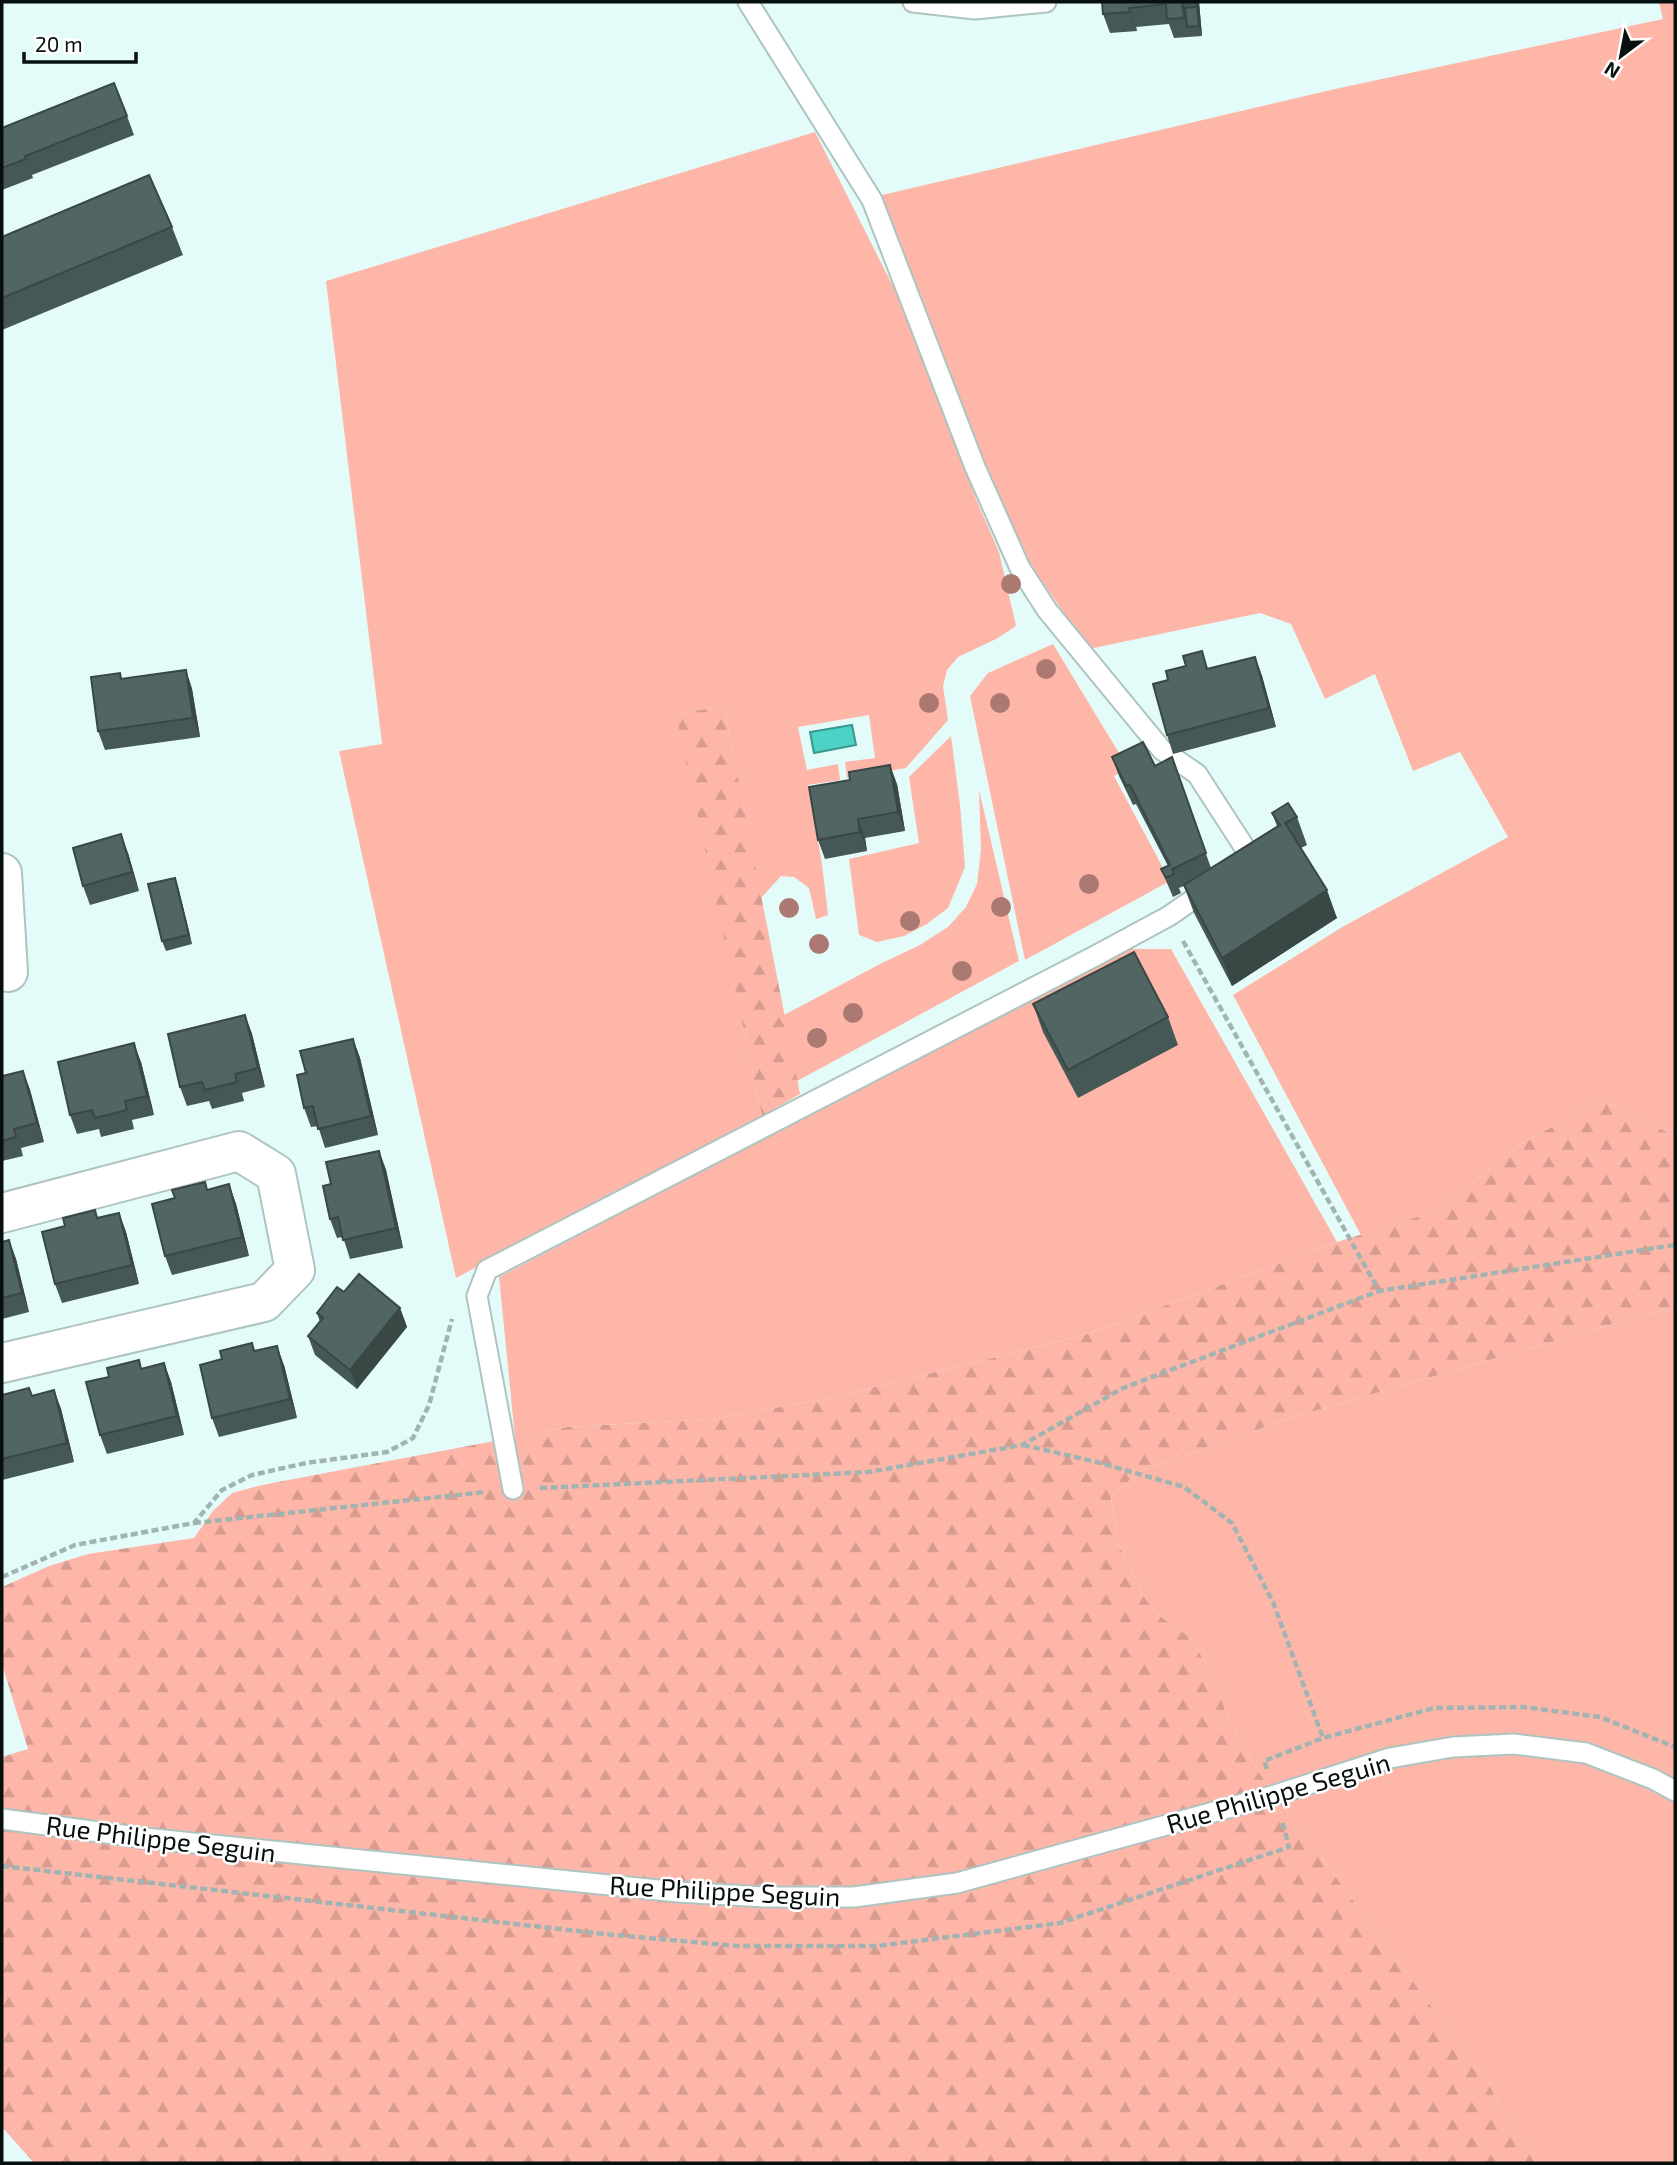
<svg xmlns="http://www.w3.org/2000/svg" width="1677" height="2165" viewBox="0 0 1677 2165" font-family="'Exo 2',sans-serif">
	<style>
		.grass { fill: #feb6a9 }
		.forest { fill: url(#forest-firs) }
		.water { fill: #4dd2c6; stroke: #38988f; stroke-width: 2 }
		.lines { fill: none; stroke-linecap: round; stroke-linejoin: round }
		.service-casing { stroke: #adc4c1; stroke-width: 23 }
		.minor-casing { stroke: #adc4c1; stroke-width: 42 }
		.path { stroke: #a1b4b1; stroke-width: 4.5; stroke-dasharray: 7 3.5; stroke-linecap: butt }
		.service { stroke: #fff; stroke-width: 19 }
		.minor { stroke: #fff; stroke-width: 38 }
		.tree { fill: #ac7972 }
		.wall { fill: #465855 }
		.shaded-wall { fill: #394745 }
		.building { fill: #516663; stroke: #394745; stroke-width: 2 }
		.labels { text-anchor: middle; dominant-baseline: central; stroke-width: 5; stroke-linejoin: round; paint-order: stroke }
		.street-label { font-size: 26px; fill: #08100f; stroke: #fff }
	</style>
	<defs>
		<pattern id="forest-firs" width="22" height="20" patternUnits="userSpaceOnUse" patternTransform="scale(1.75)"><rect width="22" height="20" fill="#feb6a9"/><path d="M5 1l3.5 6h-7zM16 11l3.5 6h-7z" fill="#d89b90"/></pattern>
	</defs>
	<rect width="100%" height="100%" fill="#e4fcf9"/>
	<g class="grass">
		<polygon points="1659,2 1675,2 1675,1136 1602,1100 1524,1142 1437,1211 1361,1235 1233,995 1344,926 1508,837 1460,752 1413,771 1375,674 1325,699 1291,624 1260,613 1089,649 1034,570 1005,518 882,195 1335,89 1663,19"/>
		<polygon points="815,132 906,312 976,499 999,552 1016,626 998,638 958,657 947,670 943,686 948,720 906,768 847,778 845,762 875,758 869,715 798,727 807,770 838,764 840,780 808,785 822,864 828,915 816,919 809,888 794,877 781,876 761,898 724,706 677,714 762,1116 456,1278 339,751 382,744 326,281"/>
		<polygon points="1053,644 1119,753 1135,745 1148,758 1114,776 1170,881 1025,960 970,696 988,673"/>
		<polygon points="951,736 960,805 965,867 948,908 927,924 904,936 877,942 859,935 849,859 919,843 909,777"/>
		<polygon points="979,790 1019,961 797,1081 784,1015 882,963 920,945 948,927 966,907 977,884 981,849"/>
		<polygon points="1127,949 1171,949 1337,1242 1088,1334 827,1399 711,1419 568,1427 515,1437 499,1277"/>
		<polygon points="1675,1306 1675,2163 1536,2163 1504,2114 1490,2086 1257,1770 1228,1718 1211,1670 1188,1636 1157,1614 1145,1598 1118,1544 1111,1497 1140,1471 1294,1417"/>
	</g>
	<g class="forest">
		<polygon points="724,706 800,1094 762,1116 676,714"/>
		<polygon points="1602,1100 1675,1136 1675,1306 1294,1417 1140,1471 1111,1497 1118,1544 1145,1598 1157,1614 1188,1636 1211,1670 1228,1718 1257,1770 1490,2086 1504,2114 1536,2163 34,2163 2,2127 2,1757 28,1749 2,1664 2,1587 49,1566 88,1554 194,1538 213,1511 232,1493 262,1485 568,1427 711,1419 827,1399 1088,1334 1337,1242 1437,1211 1524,1142"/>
	</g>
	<polygon class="water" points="852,725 856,745 814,753 810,732"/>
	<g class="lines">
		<defs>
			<g id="service">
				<polyline points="748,2 872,200 975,467 1020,568 1047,610 1162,750 1197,774 1252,859 1242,866"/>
				<polyline points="913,2 975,9 1046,2"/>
				<polyline points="513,1489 477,1296 487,1270 1095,956 1169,916 1211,887"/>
				<polyline points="2,1819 144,1838 678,1892 764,1897 854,1897 957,1883 1275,1795 1390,1758 1453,1747 1514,1744 1586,1753 1653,1779 1675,1791"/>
			</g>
			<g id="minor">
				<polyline points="2,873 8,972"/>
				<polyline points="2,1213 239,1151 276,1174 295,1270 264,1302 2,1363"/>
			</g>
		</defs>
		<use href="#service" class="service-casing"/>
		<use href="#minor" class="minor-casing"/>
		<g class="path">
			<polyline points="1183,941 1379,1291 1675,1245"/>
			<polyline points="1023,1445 1097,1462 1184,1487 1232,1523 1273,1602 1323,1738"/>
			<polyline points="540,1488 869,1472 1022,1445 1123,1388 1379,1291"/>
			<polyline points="194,1523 486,1492"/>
			<polyline points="2,1577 75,1545 194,1523 222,1490 252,1475 306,1463 387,1452 413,1438 429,1405 452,1319"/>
			<polyline points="1267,1769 1264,1761 1323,1738 1434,1708 1524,1707 1600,1717 1675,1747"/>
			<polyline points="2,1866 604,1934 738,1946 877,1946 1060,1923 1289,1847 1282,1821"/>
		</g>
		<use href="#service" class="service"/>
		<use href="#minor" class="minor"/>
	</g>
	<g class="tree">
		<circle cx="1011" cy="584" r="10"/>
		<circle cx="1046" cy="669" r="10"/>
		<circle cx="929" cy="703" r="10"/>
		<circle cx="1000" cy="703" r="10"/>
		<circle cx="1089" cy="884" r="10"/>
		<circle cx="1001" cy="907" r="10"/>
		<circle cx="789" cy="908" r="10"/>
		<circle cx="910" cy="921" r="10"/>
		<circle cx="819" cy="944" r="10"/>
		<circle cx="962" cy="971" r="10"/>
		<circle cx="853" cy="1013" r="10"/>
		<circle cx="817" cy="1038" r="10"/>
	</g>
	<g class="wall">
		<polygon points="1102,2 1199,2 1202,36 1174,38 1169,24 1136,27 1137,31 1110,33 1103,14"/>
		<polygon points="127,116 134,135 32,175 33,178 2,190 2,128"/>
		<polygon points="172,227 183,255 2,330 2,237"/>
		<polygon points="1255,657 1262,676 1276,727 1173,754 1167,735 1209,669"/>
		<polygon points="186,670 192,689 200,737 105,750 98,731 122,679"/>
		<polygon points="1112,757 1155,766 1172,757 1211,868 1277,826 1272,813 1297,817 1307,845 1301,848 1337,918 1232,986 1194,913 1184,886 1179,888 1181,893 1173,897 1161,869 1168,866 1136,804 1133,805 1119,776"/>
		<polygon points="897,784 905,831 865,838 867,851 825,859 818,840"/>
		<polygon points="128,853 139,891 90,905 83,886"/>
		<polygon points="175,878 178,887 192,944 166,951 162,941"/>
		<polygon points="1033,1004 1168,1017 1178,1045 1078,1098 1043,1032"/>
		<polygon points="245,1015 252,1034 265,1087 242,1093 244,1101 212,1109 209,1101 187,1106 180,1087"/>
		<polygon points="353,1039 360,1058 378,1135 325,1148 318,1126 311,1127 304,1108 306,1073"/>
		<polygon points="141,1062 154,1115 132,1120 134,1129 101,1137 99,1129 77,1134 70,1115"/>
		<polygon points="23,1071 30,1090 44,1142 21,1148 23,1156 2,1161 2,1076"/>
		<polygon points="379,1151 386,1170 403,1248 350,1259 343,1237 337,1238 330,1219 331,1184"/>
		<polygon points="229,1184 236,1204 249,1256 172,1275 165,1256 208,1190"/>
		<polygon points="119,1213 126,1232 139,1284 62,1303 55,1284 98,1218"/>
		<polygon points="9,1240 16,1259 29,1312 2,1319 2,1242"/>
		<polygon points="400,1308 407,1327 357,1389 315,1355 308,1336 320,1322 317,1313"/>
		<polygon points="252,1343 255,1351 284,1365 297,1418 219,1437 212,1418"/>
		<polygon points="164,1363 171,1382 184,1435 107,1454 100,1435 142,1369"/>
		<polygon points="54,1390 61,1409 74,1462 2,1480 2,1395 32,1396"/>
	</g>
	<g class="shaded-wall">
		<polygon points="1182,2 1189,18 1187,27 1184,18"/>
		<polygon points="1195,2 1199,2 1202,36 1199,26 1197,7"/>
		<polygon points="1129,8 1136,27 1137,31 1130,12"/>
		<polygon points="1255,657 1262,676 1276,727 1269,708"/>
		<polygon points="186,670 192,689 200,737 193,718"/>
		<polygon points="890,765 897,784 905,831 898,812"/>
		<polygon points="858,819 865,838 867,851 860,832"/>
		<polygon points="121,834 128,853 139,891 132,872"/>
		<polygon points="175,878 178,887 192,944 189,935"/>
		<polygon points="1327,890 1337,918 1232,986 1222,958"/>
		<polygon points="245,1015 252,1034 265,1087 258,1068"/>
		<polygon points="353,1039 360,1058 378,1135 371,1116"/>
		<polygon points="134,1043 141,1062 154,1115 147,1096"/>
		<polygon points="23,1071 30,1090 44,1142 37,1123"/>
		<polygon points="379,1151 386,1170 403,1248 396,1228"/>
		<polygon points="229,1184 236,1204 249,1256 242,1237"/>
		<polygon points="119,1213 126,1232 139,1284 132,1265"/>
		<polygon points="9,1240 16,1259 29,1312 22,1293"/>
		<polygon points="400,1308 407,1327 357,1389 350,1370"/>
		<polygon points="277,1346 284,1365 297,1418 290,1399"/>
		<polygon points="164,1363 171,1382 184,1435 177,1416"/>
		<polygon points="54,1390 61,1409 74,1462 67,1443"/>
	</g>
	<g class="building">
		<polygon points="1102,2 1182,2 1184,18 1167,19 1166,4 1129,8 1130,12 1103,14"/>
		<polygon points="1197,7 1199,26 1187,27 1185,8"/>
		<polygon points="114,83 127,116 25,156 26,159 2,168 2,128"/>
		<polygon points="149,175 172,227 2,298 2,237"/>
		<polygon points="1202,651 1207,669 1255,657 1269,708 1167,735 1153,684 1168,680 1166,671 1186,666 1183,656"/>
		<polygon points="186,670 193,718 98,731 91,677 120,673 121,679"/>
		<polygon points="1143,742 1155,766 1172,757 1206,853 1172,869 1174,874 1166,878 1161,869 1170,865 1130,785 1126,786 1112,757"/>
		<polygon points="890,765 898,812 858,819 860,832 818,840 809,787 850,780 849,772"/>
		<polygon points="1288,803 1297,817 1285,823 1327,890 1222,958 1184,885 1280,825 1272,813"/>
		<polygon points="121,834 132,872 83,886 73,848"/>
		<polygon points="175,878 189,935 162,941 148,884"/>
		<polygon points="1134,952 1168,1017 1068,1070 1033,1004"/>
		<polygon points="245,1015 258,1068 235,1074 237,1082 205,1090 202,1082 180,1087 168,1034"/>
		<polygon points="353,1039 371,1116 318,1129 313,1106 304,1108 297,1075 306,1073 300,1051"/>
		<polygon points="134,1043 147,1096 125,1101 127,1110 95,1118 92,1110 70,1115 58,1062"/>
		<polygon points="23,1071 37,1123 14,1129 16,1137 2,1141 2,1076"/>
		<polygon points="379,1151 396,1228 343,1240 338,1217 330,1219 323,1186 331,1184 326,1162"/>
		<polygon points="205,1182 207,1190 229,1184 242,1237 165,1256 152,1204 175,1198 172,1190"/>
		<polygon points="95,1210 97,1218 119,1213 132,1265 55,1284 42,1232 65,1226 63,1218"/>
		<polygon points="9,1240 22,1293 2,1298 2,1242"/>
		<polygon points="359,1274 400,1308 350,1370 308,1336 323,1318 317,1313 337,1287 344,1292"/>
		<polygon points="252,1343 254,1351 277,1346 290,1399 212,1418 200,1365 222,1359 220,1351"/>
		<polygon points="139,1360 141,1369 164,1363 177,1416 100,1435 86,1382 109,1377 107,1368"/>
		<polygon points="29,1388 32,1396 54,1390 67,1443 2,1459 2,1395"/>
	</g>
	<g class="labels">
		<g class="street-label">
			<text transform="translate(1278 1792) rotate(-16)">Rue Philippe Seguin</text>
			<text transform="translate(161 1838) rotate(7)">Rue Philippe Seguin</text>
			<text transform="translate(725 1890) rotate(3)">Rue Philippe Seguin</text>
		</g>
	</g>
	<rect width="1677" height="2165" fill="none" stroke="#08100f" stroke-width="7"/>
	<g transform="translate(1621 56) rotate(212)" stroke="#ffffff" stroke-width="5" paint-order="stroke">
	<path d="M0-5L12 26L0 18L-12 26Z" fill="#08100f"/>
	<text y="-10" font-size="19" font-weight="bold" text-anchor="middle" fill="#08100f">N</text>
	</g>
	<path d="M24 52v10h112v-10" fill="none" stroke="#08100f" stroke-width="3.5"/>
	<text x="35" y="52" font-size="21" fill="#08100f" stroke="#ffffff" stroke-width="5" paint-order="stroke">20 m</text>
</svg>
